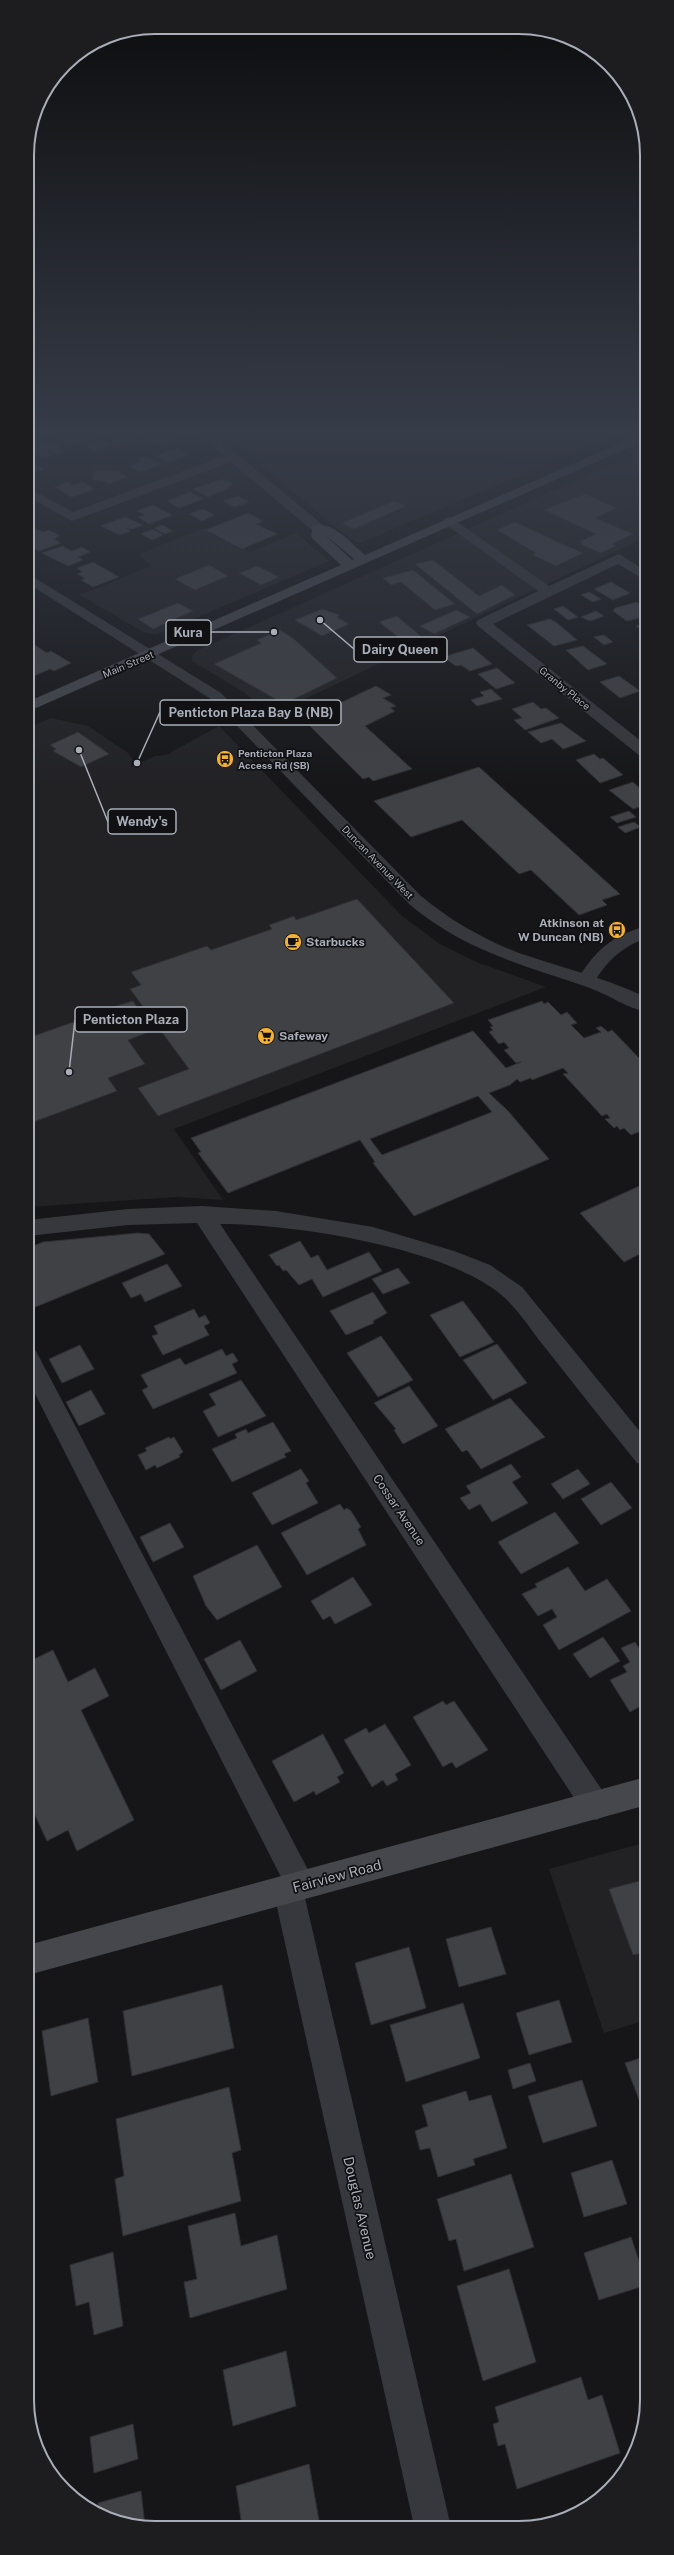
<svg xmlns="http://www.w3.org/2000/svg" width="674" height="2555" viewBox="0 0 674 2555" font-family="'Public Sans',sans-serif">
	<style>
		.built { fill: #222225 }
		.building { fill: #404145; stroke: #303034; fill-rule: evenodd }
		.lines { fill: none; stroke-linecap: round; stroke-linejoin: round }
		.minor { fill: #37383d; fill-rule: evenodd }
		.tertiary { fill: #37383d; fill-rule: evenodd }
		.secondary { fill: #45474d; fill-rule: evenodd }
		.labels { text-anchor: middle; dominant-baseline: central; stroke-width: 3.5; stroke-linejoin: round; paint-order: stroke }
		.far-street-label { font-size: 10px; fill: #a8adb8; stroke: #111113 }
		.far-poi-label { font-size: 10px; font-weight: bold; fill: #a8adb8; stroke: #111113; text-anchor: start }
		.poi-label { font-size: 12px; font-weight: bold; fill: #a8adb8; stroke: #111113; text-anchor: start }
		.street-label { font-size: 12px; fill: #a8adb8; stroke: #111113 }
		.near-street-label { font-size: 14px; fill: #a8adb8; stroke: #111113 }
		.rim { fill: none; stroke: #a8adb8; stroke-width: 2 }
		.leader { fill: none; stroke: #a8adb8; stroke-width: 1.5 }
		.callout-dot { fill: #a8adb8; stroke: #111113; stroke-width: 1.5 }
		.callout { fill: #111113; stroke: #a8adb8; stroke-width: 1.5 }
		.callout-label { font-size: 13px; text-anchor: middle; font-weight: bold; fill: #a8adb8 }
	</style>
	<rect width="100%" height="100%" fill="#161618"/>
	<g class="built">
		<polygon points="221,432 618,432 620,433 360,543 350,539"/>
		<polygon points="646,449 646,537 269,716 245,693 192,661 192,656 198,650"/>
		<polygon points="204,528 249,552 296,533 329,561 156,635 143,632 80,595 151,566 139,554"/>
		<polygon points="51,718 88,726 128,753 132,759 131,767 155,756 166,755 219,726 402,916 440,944 474,961 546,987 174,1129 223,1200 177,1197 28,1207 27,728"/>
		<polygon points="647,1842 647,2020 604,2033 549,1869"/>
	</g>
	<g class="building">
		<polygon points="71,432 89,432 97,436 74,445 57,436"/>
		<polygon points="163,435 171,439 156,444 148,441"/>
		<polygon points="123,437 129,440 118,444 112,441"/>
		<polygon points="105,440 114,445 95,451 86,446"/>
		<polygon points="52,442 62,447 58,449 64,452 56,455 49,451 47,452 52,455 43,458 27,450"/>
		<polygon points="178,448 190,454 168,463 155,456"/>
		<polygon points="146,456 162,464 140,472 128,466 142,461 138,459"/>
		<polygon points="37,465 44,469 30,474 27,472 27,468"/>
		<polygon points="94,471 117,471 127,477 109,484 101,480 92,480"/>
		<polygon points="223,479 233,484 227,487 230,488 208,497 193,489"/>
		<polygon points="67,482 73,485 83,482 95,489 72,497 55,487"/>
		<polygon points="190,492 203,499 179,508 167,501"/>
		<polygon points="585,494 617,508 595,518 633,534 612,544 616,546 601,553 582,545 581,541 596,534 544,510"/>
		<polygon points="238,496 249,502 235,507 223,501"/>
		<polygon points="394,501 406,506 354,529 342,523"/>
		<polygon points="153,505 172,515 149,524 138,517 145,515 137,511"/>
		<polygon points="203,509 215,515 202,521 190,514"/>
		<polygon points="248,513 263,521 256,524 277,534 242,549 206,530"/>
		<polygon points="125,517 143,525 132,529 126,528 130,531 120,535 101,526"/>
		<polygon points="515,522 560,543 583,553 556,566 533,555 536,553 497,530"/>
		<polygon points="162,525 173,531 165,534 154,528"/>
		<polygon points="37,529 43,532 49,530 60,536 54,539 61,543 39,551 29,545 32,544 27,541 27,532"/>
		<polygon points="153,529 163,535 152,540 141,534"/>
		<polygon points="63,546 71,551 82,547 90,552 78,557 83,560 68,566 42,553"/>
		<polygon points="433,560 479,596 502,585 515,595 477,614 415,564"/>
		<polygon points="93,562 119,577 93,587 81,580 85,578 77,574 82,572 77,568"/>
		<polygon points="209,565 228,576 195,590 175,579"/>
		<polygon points="257,566 279,577 261,585 239,573"/>
		<polygon points="413,570 455,604 435,610 401,582 391,585 383,578"/>
		<polygon points="611,582 630,593 613,600 594,589"/>
		<polygon points="589,592 601,599 593,602 581,595"/>
		<polygon points="637,602 646,609 646,616 627,621 613,611 615,608"/>
		<polygon points="178,603 193,611 153,629 138,619"/>
		<polygon points="563,606 578,617 568,620 554,609"/>
		<polygon points="322,609 340,615 337,617 349,624 322,636 295,620"/>
		<polygon points="456,610 470,617 434,634 420,626"/>
		<polygon points="596,611 604,616 590,621 581,617"/>
		<polygon points="397,616 424,639 409,646 379,622"/>
		<polygon points="550,619 557,623 577,640 554,646 527,625"/>
		<polygon points="646,623 646,633 636,626"/>
		<polygon points="280,630 294,639 337,678 284,704 214,664 261,643 257,640"/>
		<polygon points="604,635 613,642 604,645 594,637"/>
		<polygon points="27,640 47,653 51,651 71,663 54,671 50,669 27,679"/>
		<polygon points="583,646 607,664 588,670 566,650"/>
		<polygon points="473,648 492,664 470,671 461,665 456,666 443,657"/>
		<polygon points="497,668 515,683 496,689 478,674"/>
		<polygon points="619,676 640,691 620,698 600,682"/>
		<polygon points="376,686 391,695 383,698 396,706 390,708 395,711 365,726 412,769 373,781 369,777 363,779 304,720"/>
		<polygon points="491,689 502,699 477,706 471,700 484,696 480,692"/>
		<polygon points="533,702 541,709 546,708 559,718 525,730 514,720 522,718 512,709"/>
		<polygon points="561,723 586,741 563,749 552,739 541,743 528,732"/>
		<polygon points="78,732 109,754 81,767 53,751 56,749 50,745"/>
		<polygon points="594,754 600,759 603,758 623,775 600,783 576,760"/>
		<polygon points="479,767 620,894 602,900 607,905 579,915 531,870 519,874 462,820 411,837 374,801"/>
		<polygon points="633,782 645,793 646,805 633,809 609,790"/>
		<polygon points="629,811 636,817 617,823 610,817"/>
		<polygon points="634,822 641,827 625,833 618,827"/>
		<polygon points="357,899 454,1003 158,1116 138,1088 189,1069 130,989 141,985 131,972 207,946 211,950 272,929 269,925 294,916 296,920"/>
		<polygon points="133,1001 152,1031 128,1040 145,1064 108,1078 117,1091 28,1124 28,1038 96,1014 95,1012"/>
		<path d="M542,1001L544,1004L548,1002L561,1015L567,1012L577,1023L571,1025L584,1038L601,1032L596,1028L601,1026L608,1032L612,1030L639,1058L646,1056V1129L631,1135L624,1128L620,1130L617,1126L614,1128L605,1119L610,1118L607,1114L602,1116L563,1074L568,1073L563,1068L532,1080L531,1078L520,1082L517,1079L510,1085L489,1093L509,1112L549,1159L414,1216L373,1163L375,1162L360,1140L228,1193L198,1153L201,1152L191,1138L473,1031L506,1068L521,1062L516,1063L504,1050L509,1048L504,1042L499,1044L489,1032L493,1030L490,1027L493,1026L488,1020ZM478,1096L492,1112L382,1155L370,1139Z"/>
		<polygon points="646,1183 646,1251 624,1262 580,1213"/>
		<polygon points="138,1233 149,1234 165,1254 33,1308 28,1299 28,1248 43,1242"/>
		<polygon points="300,1241 311,1258 318,1255 327,1270 369,1252 382,1271 323,1297 312,1279 299,1285 286,1270 283,1271 279,1265 277,1266 269,1255"/>
		<polygon points="167,1264 182,1286 145,1302 141,1294 131,1298 122,1283"/>
		<polygon points="398,1268 410,1283 383,1294 372,1279"/>
		<polygon points="373,1292 387,1313 373,1321 374,1323 346,1335 330,1311"/>
		<polygon points="463,1301 494,1342 460,1357 430,1315"/>
		<polygon points="194,1309 199,1318 205,1315 210,1323 204,1326 209,1335 163,1355 152,1336 158,1334 154,1326"/>
		<polygon points="381,1336 413,1380 378,1397 347,1353"/>
		<polygon points="497,1344 527,1383 493,1400 463,1360"/>
		<polygon points="80,1345 94,1369 62,1383 49,1359"/>
		<polygon points="222,1349 226,1356 233,1353 238,1361 232,1364 237,1373 153,1409 142,1390 148,1387 141,1375 180,1358 185,1365"/>
		<polygon points="241,1380 266,1416 218,1437 203,1411 216,1405 209,1394"/>
		<polygon points="409,1386 438,1426 403,1444 394,1430 396,1429 374,1403"/>
		<polygon points="91,1390 105,1414 79,1426 66,1402"/>
		<polygon points="510,1398 545,1437 481,1469 467,1450 462,1452 445,1429"/>
		<polygon points="273,1422 291,1451 284,1454 286,1457 232,1482 212,1449 237,1438 235,1434 246,1429 248,1433"/>
		<polygon points="169,1437 170,1439 174,1437 183,1452 179,1455 180,1457 157,1468 155,1465 146,1470 138,1455 147,1451 145,1448"/>
		<polygon points="511,1464 521,1477 512,1482 528,1503 492,1522 480,1504 469,1510 460,1498 471,1493 466,1486"/>
		<polygon points="301,1469 309,1481 306,1483 318,1503 272,1525 252,1493"/>
		<polygon points="578,1469 590,1484 563,1499 551,1484"/>
		<polygon points="611,1482 632,1508 601,1525 581,1499"/>
		<polygon points="340,1504 344,1510 347,1508 351,1511 361,1527 358,1529 366,1545 307,1575 281,1533"/>
		<polygon points="555,1512 579,1543 521,1574 498,1542"/>
		<polygon points="170,1523 184,1547 153,1562 140,1537"/>
		<polygon points="257,1545 282,1587 217,1620 206,1606 193,1576"/>
		<polygon points="568,1567 585,1591 607,1579 631,1611 559,1650 543,1625 557,1617 552,1609 538,1616 522,1594 537,1587 535,1584"/>
		<polygon points="353,1577 372,1605 335,1624 330,1616 323,1620 311,1601"/>
		<polygon points="603,1637 620,1661 590,1678 573,1654"/>
		<polygon points="240,1640 257,1671 221,1690 204,1659"/>
		<polygon points="635,1642 646,1659 646,1703 630,1712 610,1680 627,1672 623,1666 630,1662 621,1648"/>
		<polygon points="53,1650 68,1682 95,1668 109,1696 81,1710 134,1820 77,1851 68,1830 47,1841 34,1813 28,1816 28,1662"/>
		<polygon points="443,1701 446,1705 454,1701 488,1750 456,1768 452,1762 443,1767 413,1717"/>
		<polygon points="385,1724 411,1765 395,1774 398,1780 387,1786 383,1780 372,1787 344,1740 366,1728 369,1733"/>
		<polygon points="323,1734 344,1773 337,1777 340,1782 316,1795 314,1791 294,1802 272,1761"/>
		<polygon points="647,1879 647,1952 633,1955 609,1889"/>
		<polygon points="491,1927 506,1974 459,1987 446,1939"/>
		<polygon points="409,1947 426,2008 371,2025 355,1963"/>
		<polygon points="222,1985 234,2048 132,2076 123,2011"/>
		<polygon points="559,2000 572,2042 529,2055 516,2013"/>
		<polygon points="463,2003 480,2058 406,2082 390,2025"/>
		<polygon points="88,2018 98,2082 51,2096 42,2031"/>
		<polygon points="647,2056 647,2100 640,2102 625,2063"/>
		<polygon points="530,2063 536,2081 513,2089 508,2070"/>
		<polygon points="582,2080 597,2126 543,2143 528,2096"/>
		<polygon points="229,2087 241,2150 232,2153 241,2201 123,2236 115,2179 124,2176 116,2119"/>
		<polygon points="466,2091 469,2101 491,2095 507,2148 473,2159 475,2165 438,2177 430,2148 420,2150 415,2131 428,2126 422,2105"/>
		<polygon points="612,2160 627,2204 584,2217 571,2173"/>
		<polygon points="511,2174 534,2247 464,2271 456,2239 449,2241 437,2199"/>
		<polygon points="235,2213 241,2246 277,2235 287,2289 190,2318 184,2282 197,2279 188,2226"/>
		<polygon points="631,2237 647,2285 599,2300 584,2253"/>
		<polygon points="113,2252 123,2326 94,2335 89,2302 76,2306 70,2265"/>
		<polygon points="509,2269 536,2362 483,2381 457,2286"/>
		<polygon points="286,2351 296,2406 233,2426 223,2370"/>
		<polygon points="581,2377 588,2400 602,2395 620,2453 517,2489 505,2444 498,2446 493,2424 499,2422 495,2407"/>
		<polygon points="133,2424 138,2459 94,2473 90,2437"/>
		<polygon points="309,2464 320,2526 242,2526 236,2486"/>
		<polygon points="141,2491 145,2526 130,2525 99,2514 98,2503"/>
	</g>
	<g class="lines">
		<g class="minor">
			<polygon points="197,432 210,432 323,525 324,528 323,531 313,531 231,462 72,521 27,496 27,487 73,512 224,456"/>
			<polygon points="450,517 549,586 619,554 646,571 646,581 618,564 493,624 646,745 646,758 640,756 478,626 476,623 478,620 538,591 445,524 444,521 445,518"/>
			<path d="M646,926V938C620,948 607,961 593,984H579L577,980C596,950 611,936 646,926Z"/>
			<path d="M202,1206L276,1211L373,1227L454,1251L490,1265L522,1287L646,1439V1466L637,1463C607,1426 577,1388 547,1350C533,1333 521,1313 505,1298C451,1248 293,1224 220,1224L606,1796L610,1806L606,1816L596,1820L586,1816L197,1223L128,1225L28,1236V1220L128,1209Z"/>
			<polygon points="28,1349 36,1351 316,1885 311,1895 305,1898 451,2527 414,2526 273,1889 278,1879 281,1877 28,1380"/>
		</g>
		<path class="tertiary" d="M27,573L221,693L421,896C451,921 483,939 519,953C560,967 602,977 641,995L646,998V1012C627,1008 609,995 590,988C523,965 465,951 409,904L211,699L27,583Z"/>
		<g class="secondary">
			<path d="M646,432V440L27,712V702L341,565L313,539L311,536L313,525C333,521 352,544 365,555ZM325,535L328,537L354,559L352,560Z"/>
			<polygon points="646,1777 647,1805 28,1975 28,1945"/>
		</g>
	</g>
	<linearGradient id="sky" x2="0" y2="1"><stop stop-color="#0c0c0d"/><stop offset="0.55" stop-color="#363c48"/><stop offset="1" stop-color="#363c48" stop-opacity="0"/></linearGradient>
	<rect width="674" height="789" fill="url(#sky)"/>
	<defs>
		<symbol id="bus-disc" viewBox="-11 -11 22 22"><circle r="9.5" fill="#f2b134" stroke="#111113"/><path d="M-5-6H5V4H4V6H2V4H-2V6H-4V4H-5ZM-3.5-4V0h7V-4ZM-3.5 1.2v1.5H-2V1.2ZM2 1.2v1.5H3.5V1.2Z" fill="#111"/></symbol>
		<symbol id="cafe-disc" viewBox="-11 -11 22 22"><circle r="9.5" fill="#f2b134" stroke="#111113"/><path d="M-5.5-4.5H6V0H3Q3 3.5 0 3.5H-2.5Q-5.5 3.5-5.5 0ZM3-3.2v2h1.7v-2ZM-6 4.5H4V6H-6Z" fill="#111"/></symbol>
		<symbol id="supermarket-disc" viewBox="-11 -11 22 22"><circle r="9.5" fill="#f2b134" stroke="#111113"/><path d="M-6-5.5h2.5l.6 2H6L4.5 2H-2.5L-4.4-4H-6ZM-1.5 3.2a1.3 1.3 0 1 0 .1 0ZM3 3.2a1.3 1.3 0 1 0 .1 0Z" fill="#111"/></symbol>
	</defs>
	<g fill-rule="evenodd">
		<use href="#bus-disc" x="215" y="749" width="20" height="20"/>
		<use href="#bus-disc" x="607" y="920" width="20" height="20"/>
		<use href="#cafe-disc" x="283" y="932" width="20" height="20"/>
		<use href="#supermarket-disc" x="256" y="1026" width="20" height="20"/>
	</g>
	<g class="labels">
		<g class="far-street-label">
			<text transform="translate(128 664) rotate(-23)">Main Street</text>
			<text transform="translate(565 688) rotate(39)">Granby Place</text>
			<text transform="translate(378 862) rotate(46)">Duncan Avenue West</text>
		</g>
		<g class="far-poi-label">
			<text x="238" y="753">Penticton Plaza<tspan x="238" dy="12">Access Rd (SB)</tspan></text>
		</g>
		<g class="poi-label">
			<text x="604" y="923" text-anchor="end">Atkinson at<tspan x="604" dy="14">W Duncan (NB)</tspan></text>
			<text x="306" y="942">Starbucks</text>
			<text x="279" y="1036">Safeway</text>
		</g>
		<g class="street-label">
			<text transform="translate(399 1510) rotate(56)">Cossar Avenue</text>
		</g>
		<g class="near-street-label">
			<text transform="translate(337 1876) rotate(-15)">Fairview Road</text>
			<text transform="translate(360 2208) rotate(77)">Douglas Avenue</text>
		</g>
	</g>
	<path d="M0 0H674V2555H0ZM155 34H519A121 121 0 0 1 640 155V2400A121 121 0 0 1 519 2521H155A121 121 0 0 1 34 2400V155A121 121 0 0 1 155 34Z" fill="#1d1d20" fill-rule="evenodd"/>
	<path class="rim" d="M155 34H519A121 121 0 0 1 640 155V2400A121 121 0 0 1 519 2521H155A121 121 0 0 1 34 2400V155A121 121 0 0 1 155 34Z"/>
	<path class="leader" d="M274 632L211 632M320 620L354 649M137 763L160 712M79 750L108 822M69 1072L75 1020"/>
	<g class="callout-dot">
		<circle cx="274" cy="632" r="4"/>
		<circle cx="320" cy="620" r="4"/>
		<circle cx="137" cy="763" r="4"/>
		<circle cx="79" cy="750" r="4"/>
		<circle cx="69" cy="1072" r="4"/>
	</g>
	<g class="callout">
		<rect x="166" y="620" width="45" height="25" rx="4"/>
		<rect x="354" y="637" width="93" height="25" rx="4"/>
		<rect x="160" y="700" width="181" height="25" rx="4"/>
		<rect x="108" y="809" width="68" height="25" rx="4"/>
		<rect x="75" y="1007" width="112" height="25" rx="4"/>
	</g>
	<g class="callout-label">
		<text x="188" y="637">Kura</text>
		<text x="400" y="654">Dairy Queen</text>
		<text x="251" y="717">Penticton Plaza Bay B (NB)</text>
		<text x="142" y="826">Wendy's</text>
		<text x="131" y="1024">Penticton Plaza</text>
	</g>
</svg>
